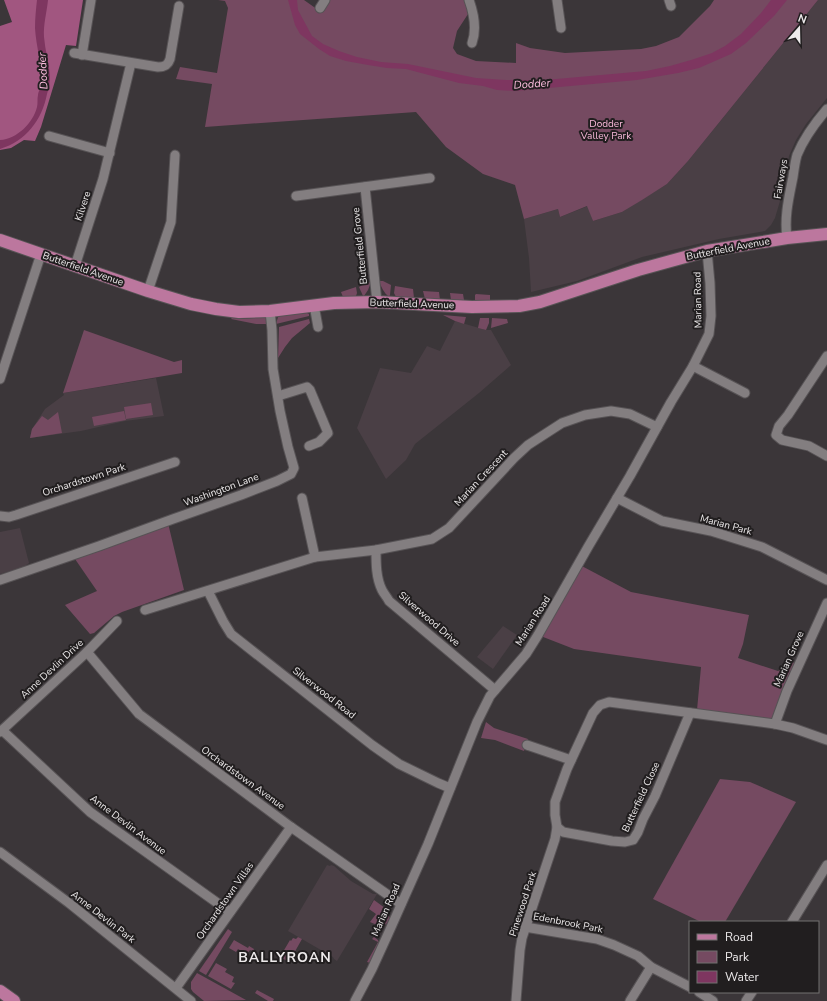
<svg xmlns="http://www.w3.org/2000/svg" width="827" height="1001" viewBox="0 0 827 1001" font-family="'Nunito Sans',sans-serif">
	<style>
		.built { fill: #4a3f45 }
		.green { fill: #754a61 }
		.forest { fill: #a15680 }
		.water { fill: #7e3660 }
		.lines { fill: none; stroke-linecap: round; stroke-linejoin: round }
		.minor-casing { stroke: #575355; stroke-width: 11 }
		.major-casing { stroke: #575355; stroke-width: 14 }
		.minor { stroke: #837e80; stroke-width: 9 }
		.major { stroke: #bc779e; stroke-width: 12 }
		.labels { text-anchor: middle; dominant-baseline: central; stroke-width: 4; stroke-linejoin: round; paint-order: stroke }
		.park-label { font-size: 10px; fill: #f8b8d9; stroke: #211e1f }
		.street-label { font-size: 10px; fill: #edeaeb; stroke: #211e1f }
		.water-label { font-size: 11px; font-style: italic; fill: #febedf; stroke: #211e1f }
		.district-label { font-size: 14px; font-weight: bold; letter-spacing: 1px; fill: #edeaeb; stroke: #211e1f }
	</style>
	<rect width="100%" height="100%" fill="#3b3639"/>
	<g class="built">
		<polygon points="818,0 827,0 827,98 806,124 796,140 789,156 780,201 775,218 771,225 765,231 719,239 642,257 577,281 531,292 529,258 524,219 558,209 560,217 588,206 593,221 622,212 667,184 688,161"/>
		<polygon points="455,321 486,330 491,330 511,365 479,393 415,444 406,460 386,479 357,428 380,368 411,373 427,346 440,351"/>
		<polygon points="156,378 164,416 125,421 81,431 30,438 32,429 45,409 64,395 63,393"/>
		<polygon points="20,528 29,563 24,567 0,574 0,532"/>
		<polygon points="503,626 517,635 493,669 477,657"/>
		<polygon points="327,865 330,866 331,865 334,866 351,881 373,894 377,894 337,961 334,959 333,957 288,931"/>
	</g>
	<g class="green">
		<polygon points="218,0 304,0 321,12 329,0 465,0 468,14 457,31 453,48 457,54 476,61 516,63 516,43 530,48 565,53 641,49 656,46 679,37 710,6 714,0 818,0 688,161 667,184 642,200 622,212 593,221 587,206 560,217 558,209 524,219 515,185 483,174 446,147 416,112 205,127 212,84 176,79 180,67 217,73 228,8 225,1"/>
		<path d="M379,281H383L391,285L390,295L389,297C384,293 381,287 379,281Z"/>
		<polygon points="371,282 368,290 364,296 363,296 359,287 366,283"/>
		<polygon points="395,286 413,289 414,298 396,297 394,293"/>
		<polygon points="356,287 357,293 356,296 343,297 341,292"/>
		<polygon points="423,291 439,292 440,300 425,299"/>
		<polygon points="450,293 463,294 464,300 462,301 451,300"/>
		<polygon points="476,294 490,295 490,301 475,301 475,295"/>
		<polygon points="307,313 309,314 309,316 276,324 278,317 282,315"/>
		<polygon points="443,315 466,317 464,324 455,321"/>
		<polygon points="266,317 267,318 269,324 256,324 231,319 232,318 243,319"/>
		<polygon points="480,318 489,318 489,323 486,330 478,328"/>
		<polygon points="492,318 507,319 508,323 491,328"/>
		<polygon points="309,319 310,323 292,338 285,347 278,358 279,327"/>
		<polygon points="84,330 174,362 182,360 182,373 63,393"/>
		<polygon points="151,403 153,415 126,419 124,407"/>
		<polygon points="124,411 126,420 94,426 92,417"/>
		<polygon points="58,412 62,433 30,438 32,429 42,416 48,420"/>
		<polygon points="168,523 184,590 122,612 114,616 94,633 90,634 65,605 97,591 75,559 103,550 136,534"/>
		<polygon points="578,564 631,592 749,615 743,644 738,658 778,671 787,667 802,657 774,719 763,719 697,710 701,667 574,649 538,635"/>
		<polygon points="486,722 494,728 528,739 524,751 495,740 481,738"/>
		<polygon points="720,779 750,782 796,802 725,922 701,922 653,899"/>
		<path d="M374,900L385,908L390,918C385,929 380,926 370,922L376,914L369,909Z"/>
		<polygon points="228,929 232,932 206,975 199,971"/>
		<polygon points="298,937 302,939 289,962 280,957 290,940 291,941 293,938 296,939"/>
		<polygon points="374,937 378,940 379,943 370,963 367,962 378,942 372,939"/>
		<polygon points="234,940 248,948 249,946 254,949 253,951 250,950 247,954 238,949 236,952 229,948"/>
		<polygon points="216,963 227,969 225,972 234,977 232,982 235,983 231,989 208,976"/>
		<polygon points="197,973 246,1000 204,1001 193,992 191,989 191,982"/>
		<polygon points="257,990 274,999 273,1001 268,1001 255,993"/>
	</g>
	<polygon class="forest" points="4,0 83,0 76,46 66,45 41,127 35,141 24,140 11,148 0,150 0,26 12,22"/>
	<g class="water">
		<path d="M37,0H48C47,11 43,25 44,37C45,50 49,63 50,76C50,82 49,88 47,94C42,120 26,141 0,149V140C17,139 33,123 37,107C38,103 37,99 38,95C38,91 42,87 42,83C42,65 36,46 35,28C35,18 36,9 37,0Z"/>
		<polygon points="288,0 297,0 298,10 312,36 323,44 339,51 357,57 381,62 408,64 476,78 506,80 545,80 646,71 670,66 691,60 712,53 725,46 741,34 761,13 771,0 787,0 774,16 746,43 731,54 699,68 678,73 637,80 515,91 497,90 483,86 459,83 406,69 387,68 368,65 346,61 330,56 319,49 300,34 295,25"/>
	</g>
	<g class="lines">
		<defs>
			<g id="minor">
				<path d="M469,0C474,14 477,29 472,43"/>
				<polyline points="557,0 561,28"/>
				<polyline points="669,0 671,6"/>
				<polyline points="320,8 325,0"/>
				<path d="M74,53L158,67C165,67 168,65 170,59L179,6"/>
				<polyline points="82,55 91,0"/>
				<polyline points="49,136 110,153"/>
				<polyline points="365,187 377,302"/>
				<polyline points="296,196 430,178"/>
				<path d="M787,238C784,217 789,197 793,177C794,170 795,162 797,155C804,138 815,123 827,109"/>
				<polyline points="75,266 103,179 131,63"/>
				<polyline points="148,291 171,222 175,155"/>
				<polyline points="314,305 318,327"/>
				<polyline points="827,356 788,415 779,426 776,435 782,440 809,446 827,456"/>
				<polyline points="693,366 745,393"/>
				<polyline points="0,379 41,254"/>
				<polyline points="278,396 307,387 310,390 328,433 319,442 309,446"/>
				<polyline points="302,498 315,557"/>
				<polyline points="617,498 662,521 711,531 762,547 827,580"/>
				<polyline points="0,516 9,517 16,515 175,462"/>
				<path d="M376,550C376,563 376,578 382,590C384,594 387,597 389,601L495,690"/>
				<polyline points="0,580 99,546 173,519 241,495 277,481 291,474 294,468 288,447 280,411 273,369 272,330 270,311"/>
				<polyline points="208,591 223,621 231,634 372,745 399,764 438,783 450,788"/>
				<polyline points="145,610 315,557 376,550 432,539 449,528 514,458 528,445 562,423 585,415 611,411 630,414 657,427"/>
				<polyline points="87,652 139,714 291,827 401,904"/>
				<polyline points="775,724 787,691 827,603"/>
				<polyline points="2,730 90,812 230,912"/>
				<polyline points="0,732 87,652 117,621"/>
				<polyline points="527,745 571,760"/>
				<polyline points="557,827 563,832 612,841 625,842 633,840 638,832 643,819 655,796 690,713"/>
				<polyline points="0,852 69,903 191,1001"/>
				<polyline points="792,922 827,865"/>
				<polyline points="525,927 597,939 614,945 638,956 651,967 690,987"/>
				<polyline points="176,988 291,827"/>
				<polyline points="699,992 713,1001"/>
				<polyline points="355,1001 372,969 388,934 428,844 477,722 490,696 526,654 538,635 588,547 630,476 671,402 693,366 709,334 711,316 710,283 707,251"/>
				<polyline points="516,1001 520,950 522,938 555,839 557,827 555,815 555,802 567,769 593,713 600,705 609,702 775,724 793,728 827,740"/>
				<polyline points="630,1001 651,967"/>
				<polyline points="746,1001 752,992"/>
			</g>
			<g id="major">
				<polyline points="0,240 148,291 191,304 216,309 239,312 270,311 334,303 377,302 472,307 519,306 540,302 638,270 707,251 787,238 827,234"/>
				<polyline points="0,991 14,1001"/>
			</g>
		</defs>
		<use href="#minor" class="minor-casing"/>
		<use href="#major" class="major-casing"/>
		<use href="#minor" class="minor"/>
		<use href="#major" class="major"/>
	</g>
	<g class="labels">
		<g class="park-label">
			<text x="606" y="124">Dodder<tspan x="606" dy="12">Valley Park</tspan></text>
		</g>
		<g class="street-label">
			<text transform="translate(781 179) rotate(-80)">Fairways</text>
			<text transform="translate(83 206) rotate(-72)">Kilvere</text>
			<text transform="translate(360 246) rotate(-96)">Butterfield Grove</text>
			<text transform="translate(728 249) rotate(-11)">Butterfield Avenue</text>
			<text transform="translate(83 269) rotate(19)">Butterfield Avenue</text>
			<text transform="translate(698 300) rotate(-91)">Marian Road</text>
			<text transform="translate(412 304) rotate(2)">Butterfield Avenue</text>
			<text transform="translate(481 478) rotate(-47)">Marian Crescent</text>
			<text transform="translate(84 480) rotate(-18)">Orchardstown Park</text>
			<text transform="translate(221 490) rotate(-20)">Washington Lane</text>
			<text transform="translate(726 525) rotate(15)">Marian Park</text>
			<text transform="translate(429 619) rotate(41)">Silverwood Drive</text>
			<text transform="translate(533 621) rotate(-58)">Marian Road</text>
			<text transform="translate(789 659) rotate(-66)">Marian Grove</text>
			<text transform="translate(52 669) rotate(-43)">Anne Devlin Drive</text>
			<text transform="translate(324 693) rotate(38)">Silverwood Road</text>
			<text transform="translate(243 778) rotate(36)">Orchardstown Avenue</text>
			<text transform="translate(641 797) rotate(-65)">Butterfield Close</text>
			<text transform="translate(128 825) rotate(37)">Anne Devlin Avenue</text>
			<text transform="translate(225 901) rotate(-55)">Orchardstown Villas</text>
			<text transform="translate(523 904) rotate(-72)">Pinewood Park</text>
			<text transform="translate(386 910) rotate(-66)">Marian Road</text>
			<text transform="translate(103 917) rotate(38)">Anne Devlin Park</text>
			<text transform="translate(568 923) rotate(11)">Edenbrook Park</text>
		</g>
		<g class="water-label">
			<text transform="translate(43 71) rotate(-93)">Dodder</text>
			<text transform="translate(532 84) rotate(-4)">Dodder</text>
		</g>
		<g class="district-label">
			<text x="285" y="957">BALLYROAN</text>
		</g>
	</g>
	<rect x="689" y="921" width="130" height="72" fill="#211e1f" stroke="#737071"/>
	<rect x="697" y="934" width="20" height="6" fill="#bc779e" stroke="#737071"/>
	<text x="725" y="941" font-size="12" fill="#edeaeb">Road</text>
	<rect x="697" y="951" width="20" height="12" fill="#754a61" stroke="#737071"/>
	<text x="725" y="961" font-size="12" fill="#edeaeb">Park</text>
	<rect x="697" y="971" width="20" height="12" fill="#7e3660" stroke="#737071"/>
	<text x="725" y="981" font-size="12" fill="#edeaeb">Water</text>
	<g transform="translate(799 28) rotate(20)" stroke="#211e1f" stroke-width="3" paint-order="stroke">
	<path d="M0-3L7 15L0 10L-7 15Z" fill="#edeaeb"/>
	<text y="-6" font-size="11" font-weight="bold" text-anchor="middle" fill="#edeaeb">N</text>
	</g>
</svg>
